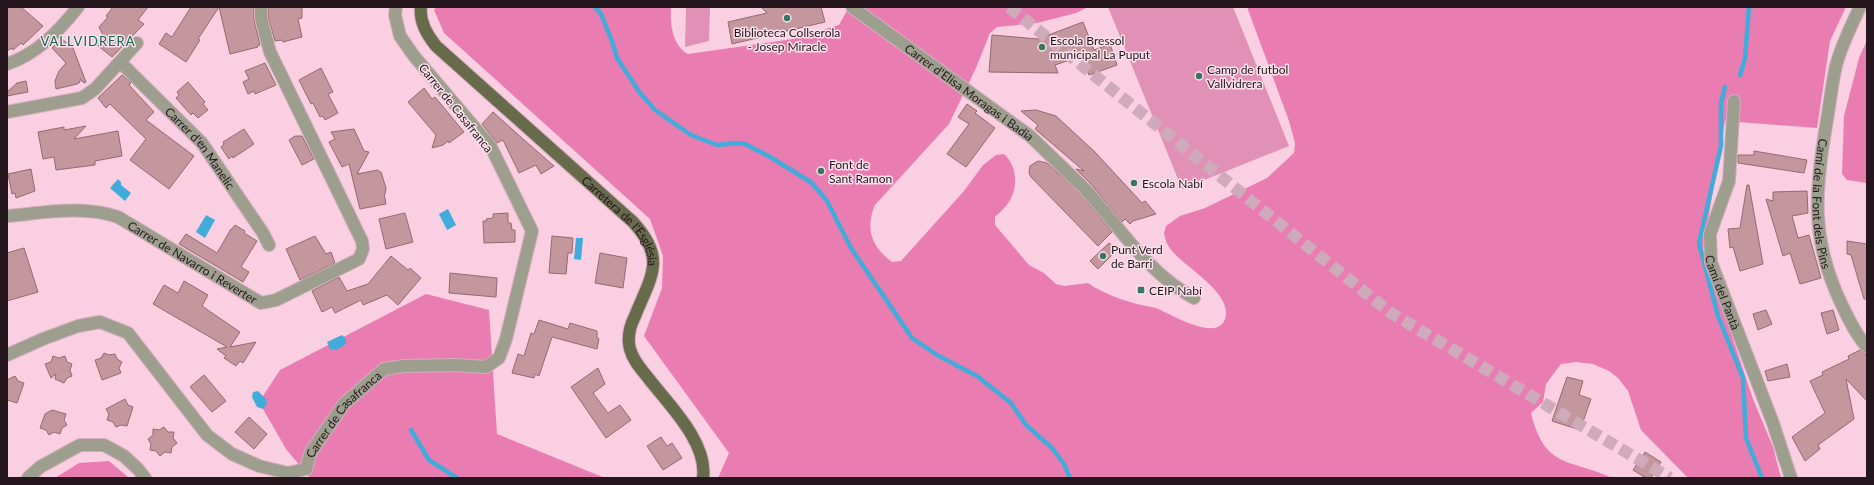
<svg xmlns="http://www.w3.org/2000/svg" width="1874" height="485" viewBox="0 0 1874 485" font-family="Lato,sans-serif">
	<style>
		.green { fill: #e191b6 }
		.forest { fill: #e97db2 }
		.water { fill: #41abd9 }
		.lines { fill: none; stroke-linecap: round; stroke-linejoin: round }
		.stream { stroke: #41abd9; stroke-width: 4.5 }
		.building { fill: #c3979d; stroke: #936a6f }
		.highway-tunnel { stroke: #cfaaba; stroke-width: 12; stroke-dasharray: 12 6; stroke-linecap: butt }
		.minor-casing { stroke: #d3aebe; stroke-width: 14 }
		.major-casing { stroke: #d3aebe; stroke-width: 14 }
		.minor { stroke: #9d9e8d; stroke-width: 12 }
		.major { stroke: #686a4c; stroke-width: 12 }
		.poi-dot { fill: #387663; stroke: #fbe1ec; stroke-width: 1.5 }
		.labels { text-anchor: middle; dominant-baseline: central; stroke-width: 3; stroke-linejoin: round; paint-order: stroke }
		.poi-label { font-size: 12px; fill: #25161d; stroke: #fbe1ec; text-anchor: start }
		.street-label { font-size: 12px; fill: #25161d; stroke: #fbe1ec }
		.neighbourhood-label { font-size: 13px; letter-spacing: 1px; fill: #17644f; stroke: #fbe1ec }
	</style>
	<rect width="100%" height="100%" fill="#f9cfe1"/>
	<g class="green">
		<polygon points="710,7 709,41 685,47 686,8"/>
		<polygon points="1108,7 1233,7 1289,146 1182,189"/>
	</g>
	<g class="forest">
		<path d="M436,7H671C670,24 672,45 688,54L793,39L839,25L849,7H1088L1076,13L1037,23L997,27L990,33L976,68L949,124L875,205C865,229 871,246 892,262L901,261L964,191L983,165L996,155L1004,154C1018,166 1019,191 1006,206C1003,210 999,213 995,217V225L1029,265L1044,273L1056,284L1064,286L1088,283C1102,293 1124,301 1141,305C1146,306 1151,307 1156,308C1169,313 1217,343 1225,319C1234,292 1181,266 1169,247C1166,243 1165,238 1164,233L1166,226L1180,216L1205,208L1267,178L1294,153L1295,143L1289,121L1247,7H1846L1830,41L1817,128L1725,121L1703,249L1753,399L1773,447L1781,478H1688L1641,430L1628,391L1618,378L1609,371L1593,364L1576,362L1561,364L1546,384L1543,402L1531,413C1545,470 1570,458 1612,478H718L729,453L644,336L662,288L663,256L650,219L444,33L434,10Z"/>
		<polygon points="1867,40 1867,183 1847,180 1842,174 1844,116 1859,58"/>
		<polygon points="426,294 489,310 497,434 605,478 310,478 286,449 259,402 280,370"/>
		<polygon points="109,461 129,478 55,478 79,463"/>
	</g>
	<g class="water">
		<polygon points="118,179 121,182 121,185 131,193 125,201 110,188"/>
		<polygon points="448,209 456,225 447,230 439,214"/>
		<polygon points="206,215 215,220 205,238 196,232"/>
		<polygon points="576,238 583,238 581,260 574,259"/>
		<polygon points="342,335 346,339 346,344 336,350 330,349 327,342"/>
		<polygon points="258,391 266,399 267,403 263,409 257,407 252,397 253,392"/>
	</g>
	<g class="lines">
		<g class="stream">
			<polyline points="595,7 601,14 612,41 617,58 640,93 655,110 691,135 717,145 736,143 745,144 772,158 812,183 827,201 851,248 912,338 937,355 977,376 1011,403 1026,425 1052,448 1064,464 1070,478"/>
			<polyline points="1740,75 1745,58 1749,7"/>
			<polyline points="1725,87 1721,103 1721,146 1699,243 1718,316 1743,378 1746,438 1762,478"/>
			<polyline points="411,430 429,460 457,478"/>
		</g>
	</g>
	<g class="building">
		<polygon points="7,7 21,7 43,26 23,45 21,43 13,50 12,48 7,51"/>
		<polygon points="113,7 148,7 138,20 144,24 112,57 97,45 104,37 99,27 108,17 106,16"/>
		<polygon points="191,7 254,7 254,20 260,45 257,46 258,47 230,54 219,7 198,39 200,40 186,62 159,44 166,33 172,37"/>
		<polygon points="268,7 302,7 302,18 298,19 302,37 283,42 282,40 275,41 268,17"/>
		<polygon points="761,7 821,7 825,22 732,44 728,22 767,13"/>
		<polygon points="1083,22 1094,50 1110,44 1117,65 1089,75 1081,56 1055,65 1058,73 989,72 992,35 1038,39"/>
		<polygon points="62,39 68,44 71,43 86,82 84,83 80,79 80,82 77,84 56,89 55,81 59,71 66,63 52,48"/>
		<polygon points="265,63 276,85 255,94 254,91 248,94 243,82 249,79 245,71"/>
		<polygon points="321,68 333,92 328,94 338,113 325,120 323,116 320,117 313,103 311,104 299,80"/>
		<polygon points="122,75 131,83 129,85 154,112 146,120 194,156 169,189 130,160 146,139 110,104 106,108 98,98"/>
		<polygon points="26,81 28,92 7,96 7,92 17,83"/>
		<polygon points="188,82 205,102 203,104 208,110 198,118 193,113 191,115 176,98 179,95 177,92"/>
		<polygon points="424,88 432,99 435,97 464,132 449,143 448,141 443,145 432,148 436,135 408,102"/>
		<polygon points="967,104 977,111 975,113 995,128 966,167 947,154 969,124 958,117"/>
		<polygon points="1036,110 1056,116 1095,152 1142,203 1145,201 1156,214 1133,221 1130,224 1125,219 1122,222 1091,184 1076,169 1084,171 1035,129 1038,125 1021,111"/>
		<polygon points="493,112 523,139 554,166 541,174 536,165 519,173 503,140 497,143 482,124"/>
		<polygon points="86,126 74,139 118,131 122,156 95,161 95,165 56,170 54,157 43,159 38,132 64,127 64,130"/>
		<polygon points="244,129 254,144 233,158 232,156 229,159 221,147 224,144 223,142"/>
		<polygon points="354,129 364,151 369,152 357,174 378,170 379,172 381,172 386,188 385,194 384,194 386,204 360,209 349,164 342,167 329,142 335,139 331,132"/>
		<polygon points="295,136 302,136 314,159 302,165 289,140"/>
		<polygon points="1754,151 1807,160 1804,173 1738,163 1738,155 1754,155"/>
		<polygon points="1038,161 1047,163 1079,192 1112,232 1098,246 1031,177 1029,173 1030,166"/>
		<polygon points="31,169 35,191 16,198 15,193 12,194 8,174"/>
		<polygon points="1747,185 1749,185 1763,264 1740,271 1733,247 1730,248 1728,229 1740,228"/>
		<polygon points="1807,191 1808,213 1792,216 1798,238 1809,235 1821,278 1800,284 1790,253 1783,256 1766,199 1773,201 1773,192"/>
		<polygon points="405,213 413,242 386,249 379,219"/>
		<polygon points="508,213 508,223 511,223 512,230 515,230 515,242 484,243 483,221 487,221 486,219 493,218 493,214"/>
		<polygon points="235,225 245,231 244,233 257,241 241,267 249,272 243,282 179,244 186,234 217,253 231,229 232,229"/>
		<polygon points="315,236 326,254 331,252 335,263 300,280 286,249"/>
		<polygon points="552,236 573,238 572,253 568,253 566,274 549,273"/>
		<polygon points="1847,241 1867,244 1867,299 1864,299 1851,255 1847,254"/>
		<polygon points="1109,243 1117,250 1098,269 1090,261"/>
		<polygon points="24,248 38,292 7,301 7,253"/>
		<polygon points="600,253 627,258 623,288 595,283"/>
		<polygon points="391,256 408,270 410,268 421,278 398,305 387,295 363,305 361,300 335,313 332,307 322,312 312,291 339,277 347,291 368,284"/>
		<polygon points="450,273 497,278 496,297 449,293"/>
		<polygon points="184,281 208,295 202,306 240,332 230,347 256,342 243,363 240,361 236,366 224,358 226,356 217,349 227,347 153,304 164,285 178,293"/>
		<polygon points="1766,310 1772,324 1758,330 1753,314"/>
		<polygon points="1833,310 1839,330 1827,334 1821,313"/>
		<polygon points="539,320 568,329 570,323 597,331 597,338 599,339 597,349 552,337 539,376 535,374 534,378 512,373 518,354 524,356 531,333 534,334"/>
		<polygon points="1860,350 1867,356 1867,401 1846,379 1854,419 1818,445 1820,449 1805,461 1792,437 1825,413 1810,381 1823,375 1822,372 1849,359 1848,356"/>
		<polygon points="104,353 109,355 115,354 117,359 122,362 119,368 121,373 102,380 95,360 101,358"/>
		<polygon points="53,356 59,358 65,356 67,362 72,364 70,370 72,376 67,378 64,383 55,379 56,374 51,378 45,364 51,362"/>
		<polygon points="1787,364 1790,377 1768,381 1765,371"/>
		<polygon points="598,368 605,384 593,393 608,413 620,405 631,420 606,438 571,387"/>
		<polygon points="204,375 226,401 212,412 190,387"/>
		<polygon points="15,376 18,381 24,383 17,403 7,400 7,380"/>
		<polygon points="1567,377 1583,381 1579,395 1591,399 1580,430 1552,421"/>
		<polygon points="125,399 128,405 133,407 127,426 121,425 116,427 113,422 107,420 109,414 106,409"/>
		<polygon points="52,410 66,414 64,420 67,425 62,428 60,434 54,432 49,435 46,430 40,428 45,414"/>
		<polygon points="249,417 267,434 254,449 235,432"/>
		<polygon points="164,427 168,432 174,432 173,438 177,443 172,447 171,453 165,452 160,456 156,451 150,450 151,444 148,439 153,435 153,429 159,430"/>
		<polygon points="661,437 667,446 672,443 682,458 663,470 647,446"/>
		<polygon points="1645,452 1661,462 1651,478 1646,478 1633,470"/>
	</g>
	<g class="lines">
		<polyline class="highway-tunnel" points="1009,7 1391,313 1670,478"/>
		<defs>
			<g id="minor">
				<path id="s1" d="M852,7L1030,136L1082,186"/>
				<path id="s2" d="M1860,7C1851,26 1841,46 1836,66C1832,83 1830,102 1827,120C1815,188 1810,238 1841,303C1848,318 1856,335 1867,347"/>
				<path id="s3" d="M120,62L202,143L263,233L269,245"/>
				<path d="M7,64C37,54 59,31 78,7"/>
				<path id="s4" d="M1734,101L1729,181L1710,234L1711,262L1773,423L1791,478"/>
				<polyline points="7,112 82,98 95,89 137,43"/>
				<path d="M1085,189C1120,227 1147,273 1194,298"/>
				<path id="s5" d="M7,216C43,213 83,205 118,217L261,303L276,300L359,259L363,249L362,241L270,52L261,18V7"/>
				<path id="s6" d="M7,355L43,339L78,326L100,322L128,333L207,435L232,454L259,466L288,473L306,469L311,452L344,404L384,369L404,366L456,365L486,367L499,358L506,339L532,231L491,147L414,56L400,36L395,15L396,7"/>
				<polyline points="28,478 40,467 80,445 104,445 124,456 138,469 145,478"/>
			</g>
			<g id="major">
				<path id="s7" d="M421,7C419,22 427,35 436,46L633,222C667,259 651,276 635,316C630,326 627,338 630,349C633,361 642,370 649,379C670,406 708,443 703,478"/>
			</g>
		</defs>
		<use href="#minor" class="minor-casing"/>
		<use href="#major" class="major-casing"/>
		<use href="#minor" class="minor"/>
		<use href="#major" class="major"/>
	</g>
	<g class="poi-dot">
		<circle cx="787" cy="18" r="4"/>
		<circle cx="1042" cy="47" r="4"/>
		<circle cx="1199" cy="76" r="4"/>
		<circle cx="821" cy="171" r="4"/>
		<circle cx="1134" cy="183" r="4"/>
		<circle cx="1103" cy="256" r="4"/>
		<rect x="1137" y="286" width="8" height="8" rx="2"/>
	</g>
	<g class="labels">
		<g class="poi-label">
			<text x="787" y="32" text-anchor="middle">Biblioteca Collserola<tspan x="787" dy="14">- Josep Miracle</tspan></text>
			<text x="1050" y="40">Escola Bressol<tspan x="1050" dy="14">municipal La Puput</tspan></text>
			<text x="1207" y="69">Camp de futbol<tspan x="1207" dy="14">Vallvidrera</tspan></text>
			<text x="829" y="164">Font de<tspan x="829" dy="14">Sant Ramon</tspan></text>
			<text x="1142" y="183">Escola Nabí</text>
			<text x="1111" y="249">Punt Verd<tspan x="1111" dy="14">de Barri</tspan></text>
			<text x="1149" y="290">CEIP Nabí</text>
		</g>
		<g class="street-label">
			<text stroke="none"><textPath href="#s1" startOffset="145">Carrer d'Elisa Moragas i Badia</textPath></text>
			<text transform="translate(456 108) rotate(51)">Carrer de Casafranca</text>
			<text stroke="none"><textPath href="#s3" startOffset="118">Carrer d'en Manelic</textPath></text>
			<text stroke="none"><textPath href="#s2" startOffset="203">Camí de la Font dels Pins</textPath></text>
			<text stroke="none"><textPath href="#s7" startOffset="299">Carretera de l'Església</textPath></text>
			<text stroke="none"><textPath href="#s5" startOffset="199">Carrer de Navarro i Reverter</textPath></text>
			<text stroke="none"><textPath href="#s4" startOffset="197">Camí del Pantà</textPath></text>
			<text stroke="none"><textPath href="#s6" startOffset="435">Carrer de Casafranca</textPath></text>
		</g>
		<g class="neighbourhood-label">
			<text x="88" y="41">VALLVIDRERA</text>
		</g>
	</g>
	<rect width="1874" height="485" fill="none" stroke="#25161d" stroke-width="16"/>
</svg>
